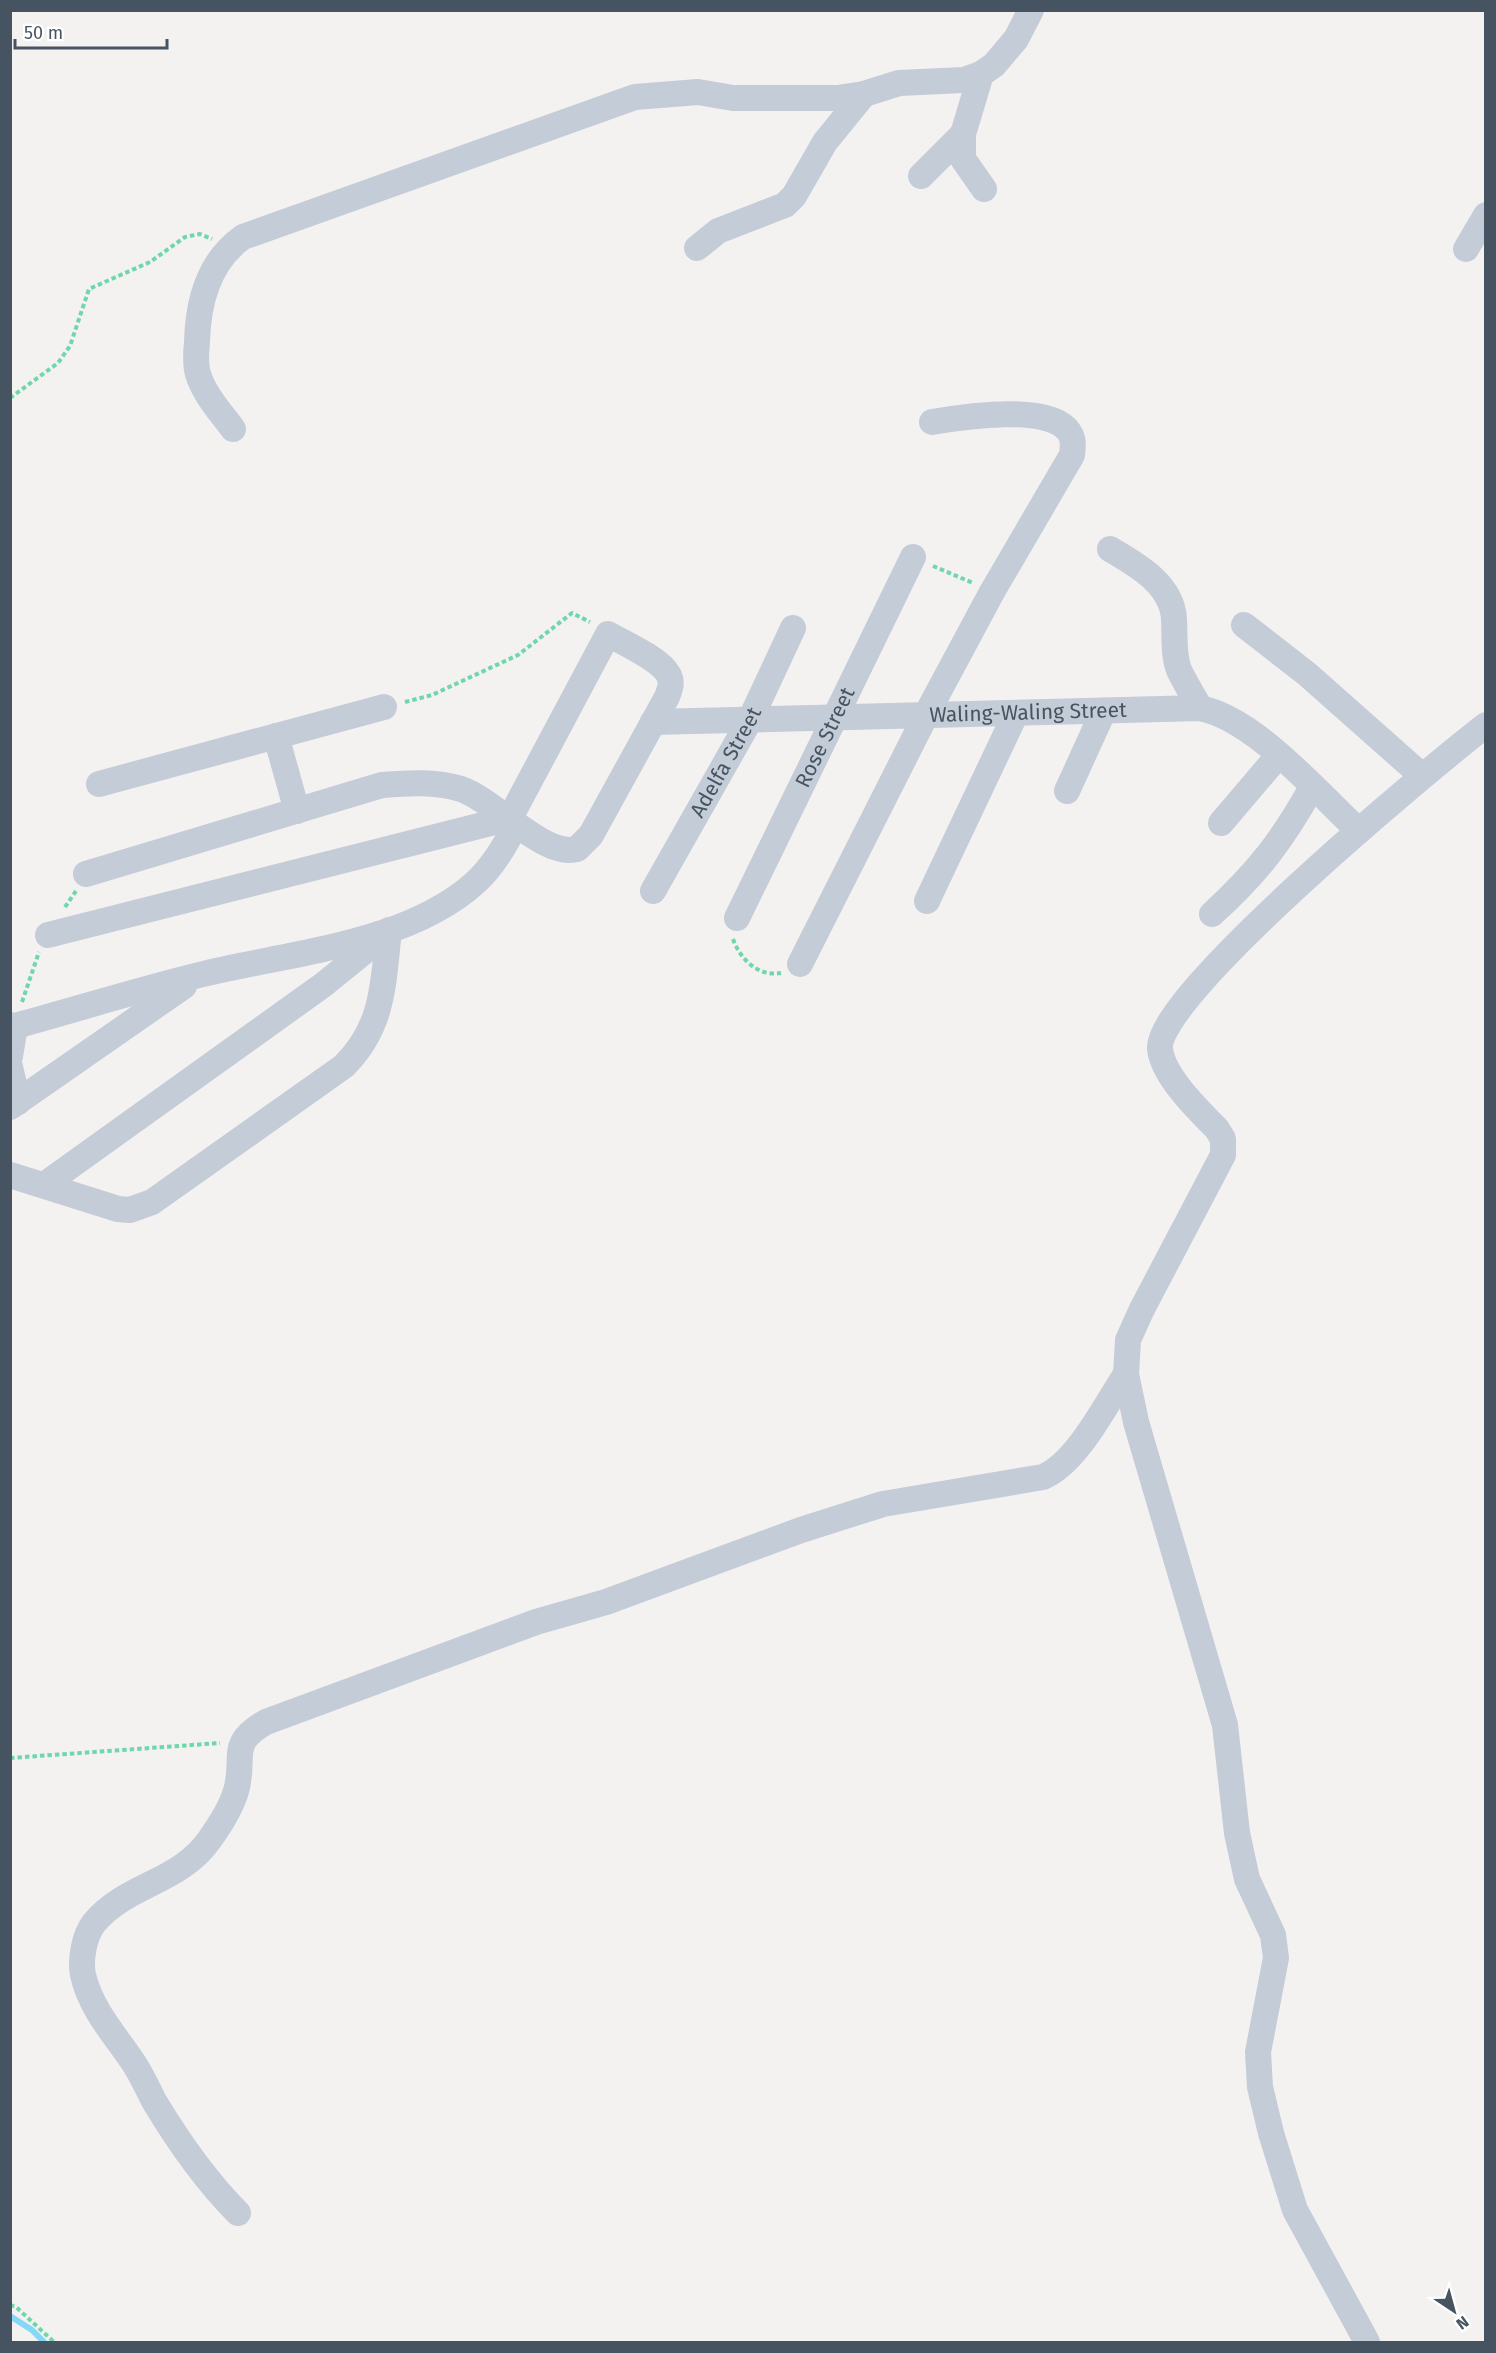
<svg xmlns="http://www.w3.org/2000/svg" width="1496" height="2353" viewBox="0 0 1496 2353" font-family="'Fira Sans',sans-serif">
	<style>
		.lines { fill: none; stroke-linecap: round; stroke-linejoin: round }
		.stream { stroke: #84d7f6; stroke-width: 6 }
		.path { stroke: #6fd7ab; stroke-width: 4; stroke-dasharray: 4.5 3; stroke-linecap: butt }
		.minor { stroke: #c3ccd7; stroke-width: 26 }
		.labels { text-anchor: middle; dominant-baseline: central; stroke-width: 4.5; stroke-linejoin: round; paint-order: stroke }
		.street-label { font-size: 21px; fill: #465361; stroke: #fff }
	</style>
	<rect width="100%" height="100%" fill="#f4f1f1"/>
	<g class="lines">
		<polyline class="stream" points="10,2316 32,2330 44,2342"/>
		<g class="path">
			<polyline points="10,398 58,363 70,346 89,289 150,262 185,237 200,234 212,239"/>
			<polyline points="933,566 973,583"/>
			<polyline points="405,702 432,695 518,655 572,613 590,622"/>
			<polyline points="65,907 76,891"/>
			<path d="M733,939C740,959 758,977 781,973"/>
			<polyline points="22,1002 39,952"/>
			<polyline points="10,1758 220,1743"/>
			<polyline points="10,2305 16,2307 54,2342"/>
		</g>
		<g class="minor">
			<polyline points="981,74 963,134 963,159 984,189"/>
			<polyline points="921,176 963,134"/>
			<polyline points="697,248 718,231 785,205 794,196 825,142 864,94"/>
			<polyline points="1466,249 1486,215"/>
			<path d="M233,429C221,413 204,394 198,374C195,364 196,352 197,342C198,301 209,261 243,237L635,97L698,92L733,98H837L864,94L899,83L964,80L981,74L994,65L1016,39L1031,10"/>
			<path d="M1110,549C1137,565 1172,584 1174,619C1175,636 1173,654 1179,670C1185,683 1193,695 1200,708"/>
			<polyline points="1244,625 1307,674 1421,775"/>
			<path id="s1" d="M653,722L1200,708C1255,719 1317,792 1359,831"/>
			<polyline points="276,736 297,811"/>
			<polyline points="99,784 384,707"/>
			<polyline points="1067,791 1103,712"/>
			<polyline points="1221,823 1278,756"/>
			<path id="s2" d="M653,891L751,718L793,628"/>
			<polyline points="927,901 1016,713"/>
			<path d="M1212,914C1257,873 1282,841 1312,787"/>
			<path id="s3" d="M737,918L913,557"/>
			<path d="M48,935L510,818L608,634C624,643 660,659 668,674C673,682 670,689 667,697L591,835L577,849C544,858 494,800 461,789C435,781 408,783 382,785L86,874"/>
			<path d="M800,964L926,715L992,592L1072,455C1073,446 1074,439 1069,432C1051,403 961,417 932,422"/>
			<path d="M10,1025L15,1026C77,1009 138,990 199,975C287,953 407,945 476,882C492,867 505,846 515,826"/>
			<polyline points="10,1056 15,1026"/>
			<polyline points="10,1067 18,1102"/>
			<polyline points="10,1107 184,986"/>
			<path d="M10,1175L118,1209L130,1210L152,1202L344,1066C384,1026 383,984 389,930"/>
			<polyline points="44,1185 323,985 365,951 379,934"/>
			<path d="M238,2213C205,2180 178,2141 154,2101C148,2089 142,2076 135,2065C116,2036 91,2010 83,1975C80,1960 84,1936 94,1923C126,1884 180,1883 210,1839C220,1825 231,1808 236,1791C246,1757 227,1744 266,1722L536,1622L606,1602L801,1530L883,1504L1043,1477C1077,1463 1106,1404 1126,1374"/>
			<path d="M1367,2342L1295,2210L1271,2133L1260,2087L1258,2052L1276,1958L1273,1935L1247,1879L1237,1833L1225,1725L1136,1422L1126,1374L1128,1340L1142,1309L1223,1155V1139L1217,1129C1198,1110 1163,1076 1160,1049C1155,996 1434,765 1486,725"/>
		</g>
	</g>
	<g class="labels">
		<g class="street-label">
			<text stroke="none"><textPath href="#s1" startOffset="375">Waling-Waling Street</textPath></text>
			<text stroke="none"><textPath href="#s3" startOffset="201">Rose Street</textPath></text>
			<text stroke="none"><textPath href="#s2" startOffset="148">Adelfa Street</textPath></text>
		</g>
	</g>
	<rect width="1496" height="2353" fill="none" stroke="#465361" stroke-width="24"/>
	<g transform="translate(1454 2311) rotate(144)" stroke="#ffffff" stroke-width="4.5" paint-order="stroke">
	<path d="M0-4.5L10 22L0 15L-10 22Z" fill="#465361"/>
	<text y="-9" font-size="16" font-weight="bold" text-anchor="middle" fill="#465361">N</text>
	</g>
	<path d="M15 39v9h152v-9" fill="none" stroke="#465361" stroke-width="3"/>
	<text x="24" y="39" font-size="18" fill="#465361" stroke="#ffffff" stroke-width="4.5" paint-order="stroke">50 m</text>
</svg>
